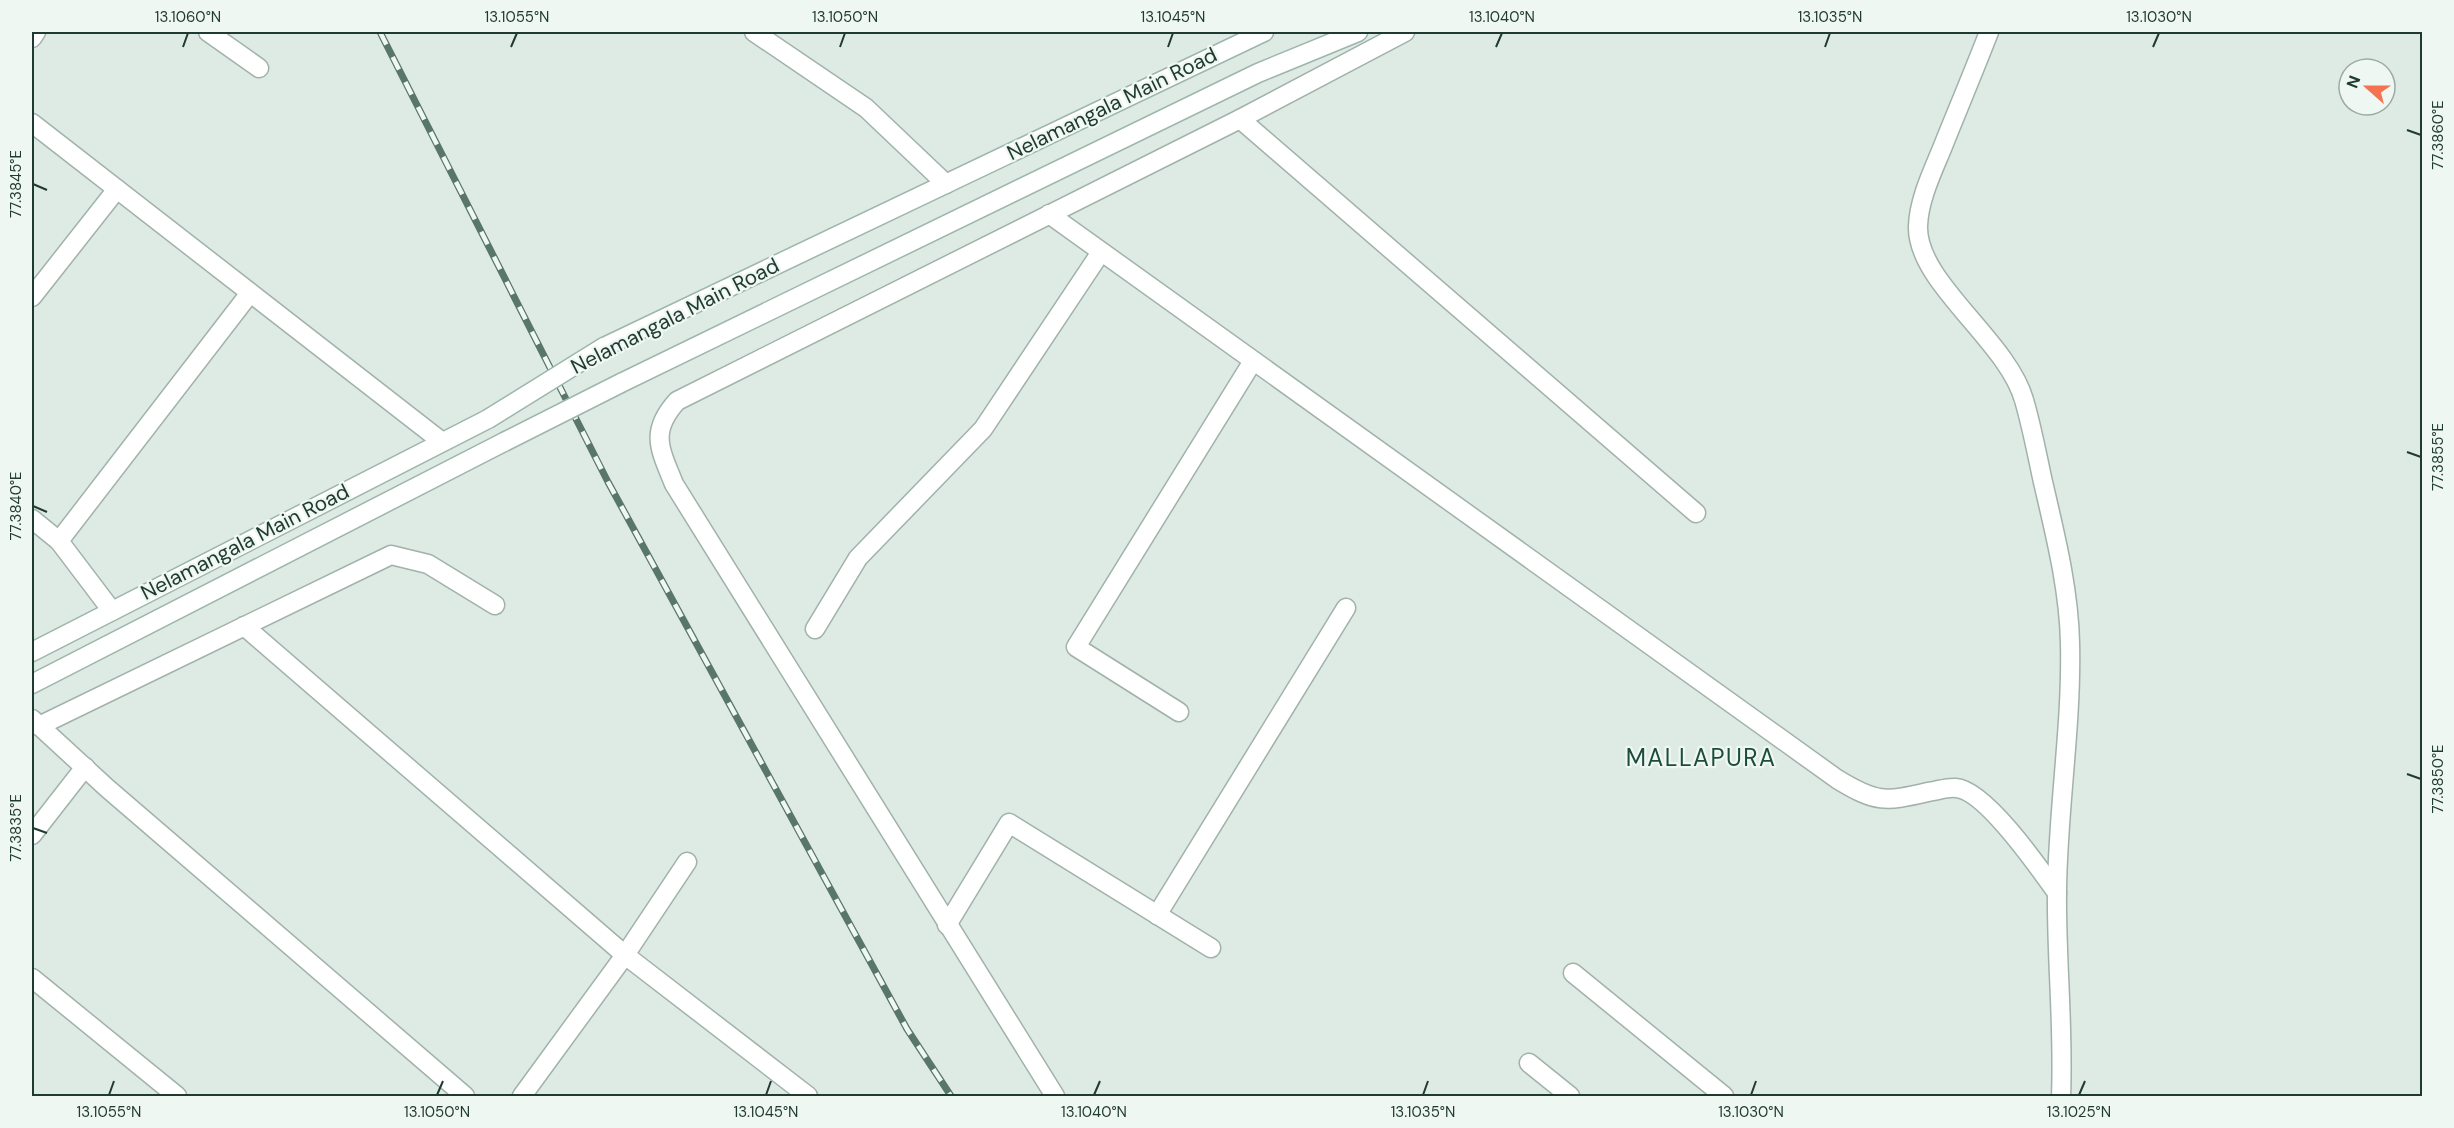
<svg xmlns="http://www.w3.org/2000/svg" width="2454" height="1128" viewBox="0 0 2454 1128" font-family="'DM Sans',sans-serif">
	<style>
		.lines { fill: none; stroke-linecap: round; stroke-linejoin: round }
		.minor-casing { stroke: #a1b2ab; stroke-width: 21 }
		.tertiary-casing { stroke: #a1b2ab; stroke-width: 21 }
		.secondary-casing { stroke: #9db6ac; stroke-width: 21 }
		.minor { stroke: #fff; stroke-width: 18 }
		.tertiary { stroke: #fff; stroke-width: 18 }
		.secondary { stroke: #fff; stroke-width: 18 }
		.rail-casing { stroke: #59766d; stroke-width: 7 }
		.rail { stroke: #eff7f2; stroke-width: 4.5; stroke-dasharray: 14; stroke-linecap: butt }
		.secondary-bridge-casing { stroke: #9db6ac; stroke-width: 21; stroke-linecap: butt }
		.secondary-bridge { stroke: #fff; stroke-width: 18 }
		.ticks { fill: none; stroke: #1f3a32; stroke-width: 2 }
		.labels { text-anchor: middle; dominant-baseline: central; stroke-width: 4.5; stroke-linejoin: round; paint-order: stroke }
		.street-label { font-size: 21px; fill: #1f3a32; stroke: #eff7f2 }
		.quarter-label { font-size: 24px; letter-spacing: 1.5px; fill: #1b4c3e; stroke: #eff7f2 }
		.neatline { fill: none; stroke: #1f3a32; stroke-width: 2 }
		.ticks-label { font-size: 15px; text-anchor: middle; fill: #1f3a32 }
	</style>
	<rect width="100%" height="100%" fill="#deeae4"/>
	<g class="lines">
		<defs>
			<g id="minor">
				<polyline points="208,32 259,68"/>
				<polyline points="754,32 866,108 946,184"/>
				<polyline points="32,38 36,32"/>
				<polyline points="1240,119 1696,513"/>
				<polyline points="32,123 441,441"/>
				<path d="M1049,214L1837,779C1876,803 1885,802 1928,792C1937,791 1947,787 1956,788C1985,790 2040,869 2057,893"/>
				<polyline points="32,297 117,189"/>
				<polyline points="32,519 59,541 112,611"/>
				<polyline points="59,541 250,293"/>
				<polyline points="244,626 625,955 808,1096"/>
				<polyline points="815,629 858,558 983,429 1101,252"/>
				<polyline points="1179,712 1076,647 1253,361"/>
				<polyline points="32,719 107,788 465,1096"/>
				<polyline points="39,726 391,555 428,564 495,605"/>
				<polyline points="32,835 85,767"/>
				<polyline points="1157,915 1346,608"/>
				<polyline points="947,925 1009,823 1211,948"/>
				<polyline points="1573,973 1724,1096"/>
				<polyline points="32,978 177,1096"/>
				<polyline points="1529,1063 1570,1096"/>
				<polyline points="522,1096 625,955 687,862"/>
				<path d="M1055,1096L674,484C660,449 649,432 677,401L1240,119L1405,32"/>
			</g>
			<path id="tertiary" d="M1989,32C1975,68 1960,104 1945,141C1935,167 1919,197 1918,226C1916,282 2007,340 2024,400C2032,427 2037,455 2043,482C2055,534 2069,589 2070,643C2072,725 2058,807 2057,889C2056,958 2064,1027 2061,1096"/>
			<g id="secondary">
				<polyline points="604,347 1264,32"/>
				<polyline points="621,383 1258,73 1358,32"/>
				<polyline points="32,652 488,419"/>
				<polyline points="32,684 504,442"/>
			</g>
		</defs>
		<use href="#minor" class="minor-casing"/>
		<use href="#tertiary" class="tertiary-casing"/>
		<use href="#secondary" class="secondary-casing"/>
		<use href="#minor" class="minor"/>
		<use href="#tertiary" class="tertiary"/>
		<use href="#secondary" class="secondary"/>
		<defs>
			<polyline id="rail" points="380,32 608,482 907,1029 951,1096"/>
		</defs>
		<use href="#rail" class="rail-casing"/>
		<use href="#rail" class="rail"/>
		<defs>
			<g id="secondary-bridge">
				<polyline points="488,419 604,347"/>
				<polyline points="504,442 621,383"/>
			</g>
		</defs>
		<use href="#secondary-bridge" class="secondary-bridge-casing"/>
		<use href="#secondary-bridge" class="secondary-bridge"/>
	</g>
	<path class="ticks" d="M183,47L188,33M511,47L517,33M840,47L845,33M1168,47L1173,33M1496,47L1502,33M1825,47L1830,33M2153,47L2159,33M2407,130L2421,135M33,184L47,190M2407,452L2421,457M33,506L47,512M2407,774L2421,779M33,828L47,833M109,1095L114,1081M437,1095L443,1081M766,1095L771,1081M1094,1095L1100,1081M1423,1095L1428,1081M1751,1095L1756,1081M2079,1095L2085,1081"/>
	<g class="labels">
		<g class="street-label">
			<text transform="translate(1112 104) rotate(-26)">Nelamangala Main Road</text>
			<text transform="translate(675 316) rotate(-27)">Nelamangala Main Road</text>
			<text transform="translate(245 542) rotate(-27)">Nelamangala Main Road</text>
		</g>
		<g class="quarter-label">
			<text x="1701" y="757">MALLAPURA</text>
		</g>
	</g>
	<rect width="2454" height="1128" fill="none" stroke="#eff7f2" stroke-width="66"/>
	<g transform="translate(2367 87) rotate(291)"><circle r="28" fill="#eff7f2" stroke="#9caba5" stroke-width="1.5"/>
	<path d="M0-4.5L10 22L0 15L-10 22Z" fill="#f57252"/>
	<text y="-9" font-size="16" font-weight="bold" text-anchor="middle" fill="#1f3a32">N</text>
	</g>
	<rect x="33" y="33" width="2388" height="1062" class="neatline"/>
	<g class="ticks-label">
		<text x="188" y="22">13.1060°N</text>
		<text x="517" y="22">13.1055°N</text>
		<text x="845" y="22">13.1050°N</text>
		<text x="1173" y="22">13.1045°N</text>
		<text x="1502" y="22">13.1040°N</text>
		<text x="1830" y="22">13.1035°N</text>
		<text x="2159" y="22">13.1030°N</text>
		<text transform="translate(2438 135) rotate(-90)" y="5">77.3860°E</text>
		<text transform="translate(16 184) rotate(-90)" y="5">77.3845°E</text>
		<text transform="translate(2438 457) rotate(-90)" y="5">77.3855°E</text>
		<text transform="translate(16 506) rotate(-90)" y="5">77.3840°E</text>
		<text transform="translate(2438 779) rotate(-90)" y="5">77.3850°E</text>
		<text transform="translate(16 828) rotate(-90)" y="5">77.3835°E</text>
		<text x="109" y="1117">13.1055°N</text>
		<text x="437" y="1117">13.1050°N</text>
		<text x="766" y="1117">13.1045°N</text>
		<text x="1094" y="1117">13.1040°N</text>
		<text x="1423" y="1117">13.1035°N</text>
		<text x="1751" y="1117">13.1030°N</text>
		<text x="2079" y="1117">13.1025°N</text>
	</g>
</svg>
